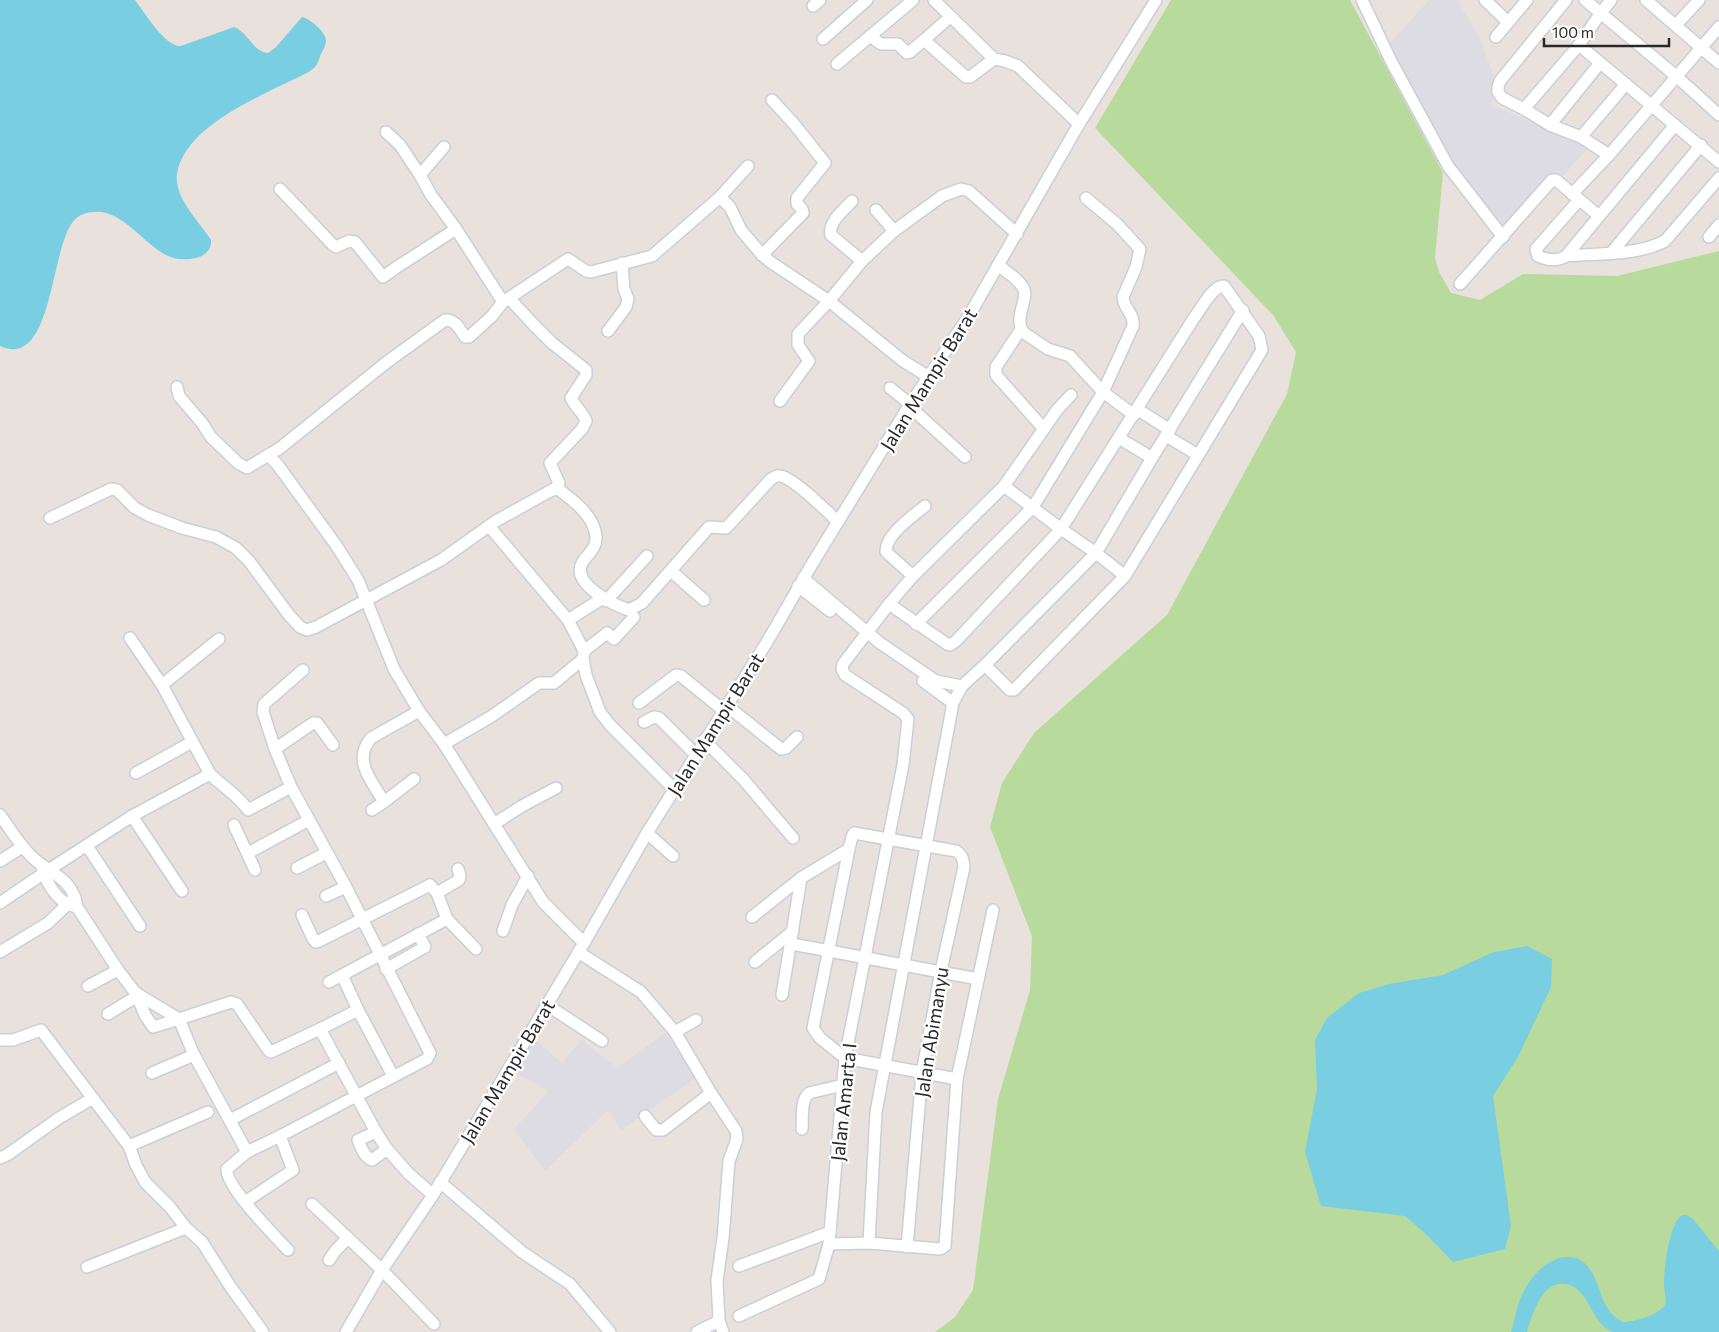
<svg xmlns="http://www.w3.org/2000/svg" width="1719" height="1332" viewBox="0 0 1719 1332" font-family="Commissioner,sans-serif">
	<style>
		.industrial { fill: #dddce2 }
		.green { fill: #b8da9d }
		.water { fill: #79cee1 }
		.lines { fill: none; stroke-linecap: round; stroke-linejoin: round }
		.minor-casing { stroke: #caced9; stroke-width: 14 }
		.minor { stroke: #fff; stroke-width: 11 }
		.labels { text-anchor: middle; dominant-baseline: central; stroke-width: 4.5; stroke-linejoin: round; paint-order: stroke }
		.street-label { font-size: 19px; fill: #282828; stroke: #fff }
	</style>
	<rect width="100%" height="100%" fill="#e9e2dc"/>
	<g class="industrial">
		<polygon points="1429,0 1457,0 1479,37 1496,81 1491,105 1591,145 1507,237 1443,173 1379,55"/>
		<polygon points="665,1033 698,1076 621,1130 608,1110 545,1171 514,1129 549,1091 512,1071 532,1037 562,1063 581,1040 618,1068"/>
	</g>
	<polygon class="green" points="1171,0 1350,0 1443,173 1435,258 1439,272 1451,293 1480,300 1523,274 1617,276 1719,251 1719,1332 935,1332 955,1317 973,1290 998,1099 1030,990 1032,936 990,827 1002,783 1034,733 1167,615 1287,394 1296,352 1273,315 1095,128"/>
	<g class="water">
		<path d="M0,0H135C145,13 165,47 181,46L234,27C248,32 253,52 268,53L276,47L302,17C310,19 325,31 326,40C326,45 323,50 321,54C319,59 318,64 314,68C307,74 296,78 288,82C252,100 184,129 177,174C174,198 199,221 211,240C213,261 180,263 166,255C139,241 117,200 81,215C48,229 58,372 0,346Z"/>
		<polygon points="1527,946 1552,959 1551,987 1518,1057 1493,1096 1511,1226 1505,1249 1453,1262 1427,1235 1405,1216 1321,1206 1305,1152 1317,1089 1315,1040 1327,1018 1359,993 1389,984 1443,975 1494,952"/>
		<path d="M1682,1215H1687L1693,1219L1719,1251V1332H1613C1596,1325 1592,1306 1581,1293C1577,1288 1571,1284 1565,1284C1542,1280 1532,1315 1527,1332H1511C1514,1322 1516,1311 1519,1302C1526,1282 1545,1257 1568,1257C1576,1257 1583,1260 1588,1267C1604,1287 1597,1306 1622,1322C1634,1322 1661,1315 1666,1303C1666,1296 1664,1290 1664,1283C1664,1267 1669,1224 1682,1215Z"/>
	</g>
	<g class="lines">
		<defs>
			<g id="minor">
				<polyline points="934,0 994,59 1005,61 1018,66 1079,124"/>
				<polyline points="1362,0 1391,61 1448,166 1503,237"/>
				<polyline points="1485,0 1508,22"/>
				<polyline points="1566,0 1500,81 1498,87 1498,92 1502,98 1524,109 1550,125 1581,137 1609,155"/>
				<polyline points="1585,0 1676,76 1719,115"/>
				<polyline points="1646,0 1719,63"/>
				<polyline points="813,6 820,0"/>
				<polyline points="1676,25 1699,0"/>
				<polyline points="870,36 881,44 898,44 907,53 910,52 924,40 966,77 970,77 994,59"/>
				<polyline points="1496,37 1527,0"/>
				<polyline points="823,39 867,0"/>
				<polyline points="924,40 950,17"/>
				<polyline points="1579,45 1719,162"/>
				<polyline points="837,64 913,0"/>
				<polyline points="772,100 794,124 825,163 797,198 797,204 802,209 803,213 762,255 772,263 829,301 903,361 929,377"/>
				<polyline points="1524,109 1579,45 1600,14 1611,0"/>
				<polyline points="1550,125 1600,63"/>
				<polyline points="386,132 400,145 420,175"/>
				<polyline points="1581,137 1626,84"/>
				<polyline points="444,147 420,175 431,195 456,229 503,302"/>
				<polyline points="280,189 333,245 336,247 349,241 355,242 383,277 397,267 456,229"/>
				<polyline points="1572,194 1609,155 1719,27"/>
				<polyline points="720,197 730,207 741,230 762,255"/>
				<path d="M1579,200L1536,249L1538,256C1547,260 1557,262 1566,256L1675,125"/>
				<path d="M852,201C844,210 828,222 831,235L862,261"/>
				<polyline points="876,210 894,231"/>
				<polyline points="1709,237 1719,225"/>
				<polyline points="1612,252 1701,145"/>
				<path d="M1566,256C1599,253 1636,256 1665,241L1719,178"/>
				<path d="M998,265C1006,272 1020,279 1024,290C1028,300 1013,319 1024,333L1048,349L1070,356L1103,392L1134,415"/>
				<polyline points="1460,284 1552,180 1556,180 1599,216"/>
				<path d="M509,298L533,324L552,343L586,370V375L571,398C575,407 583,412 586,421L582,429L550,463L559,483L555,489"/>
				<polyline points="1021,329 996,367 996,375 1044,429"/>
				<polyline points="608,331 626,307 628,299 624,289 622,263"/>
				<path d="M177,387L179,396L202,423L211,437L238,463L247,468L280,448L387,362L445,320C455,319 460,329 465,337H469L492,316L503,302L568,259L586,271L591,272L652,256L720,197L748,166"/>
				<polyline points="890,388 910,404"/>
				<polyline points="780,401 809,361 798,345 798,334 829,301 862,261 894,231 942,196 961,189 969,191 1017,234"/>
				<polyline points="909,406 965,457"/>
				<polyline points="1137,409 1170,430"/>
				<polyline points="1166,436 1198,455"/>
				<polyline points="1119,438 1152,458"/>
				<polyline points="268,455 277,464 336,545 358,580 394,669 419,711 444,744 543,902 584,943"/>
				<polyline points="1004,486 1061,529 1096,553 1125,576"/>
				<path d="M50,518L111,489L117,490L135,508L148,515L182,528L216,537L236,548L249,561L289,615L300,627L307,630L316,627L441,560L496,521L552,490L558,489C573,500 594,516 596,536C597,549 587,554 582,563C571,584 614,605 629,610L642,603L709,527L726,528L770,480C774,477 777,475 781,476C794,479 828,512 838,522"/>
				<polyline points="489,526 568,620 584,651 583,659 586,675 600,712 610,725 674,789"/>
				<polyline points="671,571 704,600"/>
				<path d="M913,576L886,552C885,535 913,516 925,506"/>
				<polyline points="803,578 880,643 936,681 962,686"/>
				<polyline points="798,586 830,611"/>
				<polyline points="606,601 647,556"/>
				<path d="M889,604L947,644L950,645L956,641L1061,529L1194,318C1201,309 1213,285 1224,286L1259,336L1262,350L1125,576L1014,690H1010L985,665"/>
				<polyline points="568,620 603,598"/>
				<path d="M916,624L1033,507L1103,392L1133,326C1135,314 1123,308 1123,297L1136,267L1140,249L1117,224L1086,198"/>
				<polyline points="584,651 607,633 614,639 634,617"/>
				<polyline points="923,681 953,703"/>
				<polyline points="162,685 219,639"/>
				<polyline points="639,703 676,675 681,676 723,710"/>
				<polyline points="726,705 781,749 786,748 797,737"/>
				<polyline points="644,722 654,717 659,718 695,754"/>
				<polyline points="704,740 743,779 793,838"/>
				<polyline points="444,744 492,716 539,683 554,683 583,659"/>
				<polyline points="275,749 313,723 317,723 333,745"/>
				<polyline points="136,773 192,742"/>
				<path d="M210,774C223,787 238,795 248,810L291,787"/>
				<path d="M414,779L384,802C372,781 352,761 371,738L419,711"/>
				<polyline points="372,810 384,802"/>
				<path d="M0,815C10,829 19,844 31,856C49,874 72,876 77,907L118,970L134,991L139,995L179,1019L231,1002L237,1004L269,1051L271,1052L320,1029L376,1132L387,1149L409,1174L433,1195"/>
				<polyline points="132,816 182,891"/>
				<polyline points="494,824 522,806 556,788"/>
				<polyline points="234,825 255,870"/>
				<polyline points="647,833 673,856"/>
				<polyline points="87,846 140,926"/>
				<polyline points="248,853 309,820"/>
				<polyline points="0,861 22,847"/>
				<path d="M42,867C45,881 58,903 73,906"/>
				<polyline points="297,868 326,853"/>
				<polyline points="437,893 459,880 460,876 458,869"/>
				<polyline points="326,896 346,887"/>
				<polyline points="0,903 50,869 132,816 210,774 162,685 130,638"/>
				<polyline points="302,915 313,939 316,942 319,941 430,885 437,893 447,919 476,949"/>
				<polyline points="752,917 801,878 849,849"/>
				<polyline points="503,931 512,905 528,876"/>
				<polyline points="792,944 978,979"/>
				<polyline points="0,952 48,923 75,897"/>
				<polyline points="578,952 641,992 675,1032 711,1093 736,1131 737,1139 729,1161 723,1238 717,1280 719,1321 723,1332"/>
				<polyline points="755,962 793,931"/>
				<polyline points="386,969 425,947 418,934"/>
				<polyline points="342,975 358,1010 393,1076"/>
				<polyline points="329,982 447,919"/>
				<polyline points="88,986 118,970"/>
				<polyline points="782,995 801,878"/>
				<path d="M137,996L145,1015L153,1027L179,1019L194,1055L247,1152L227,1169C225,1186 275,1236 288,1250"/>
				<polyline points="547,1005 602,1041"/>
				<polyline points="108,1014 139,995"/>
				<polyline points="320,1029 358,1010"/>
				<polyline points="675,1032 696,1020"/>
				<polyline points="0,1040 13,1040 41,1030 129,1146 136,1165 145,1182 170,1207 186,1228"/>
				<polyline points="152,1073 194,1055"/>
				<polyline points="645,1116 656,1130 663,1130 711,1093"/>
				<polyline points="230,1120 339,1063"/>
				<path d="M802,1129C803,1119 800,1100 809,1093L843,1085"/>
				<path d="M376,1132L358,1140C361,1147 364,1157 372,1160L387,1149"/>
				<polyline points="129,1146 208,1112"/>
				<polyline points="247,1152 280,1136 427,1059 430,1053 346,887 291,787 275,749 263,712 264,704 303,670"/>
				<polyline points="0,1158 7,1155 59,1118 93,1098"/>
				<polyline points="440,1182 522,1252 570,1284 610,1332"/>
				<polyline points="245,1202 293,1170 280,1136"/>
				<polyline points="312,1204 348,1238"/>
				<polyline points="869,1243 876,1112 953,703 962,686 985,665 1096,553 1152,458 1243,310"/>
				<polyline points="829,1244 869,1243 940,1249 945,1246 957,1079 993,910"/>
				<path d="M907,1247L922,1073L941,971L964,867C963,860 963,855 956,851L854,833L852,837L849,849L813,1028L820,1038L845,1058L957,1079"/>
				<polyline points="329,1260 336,1250 348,1238 382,1270 434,1324"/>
				<polyline points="739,1266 830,1232"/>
				<polyline points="87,1267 186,1228 202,1242 230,1286 263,1332"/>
				<polyline points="739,1316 819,1279 829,1244 845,1058 903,765 908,719 903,713 845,675 842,669 843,664 889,604 913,576 1004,486 1057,410 1071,395"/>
				<polyline points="346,1332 382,1270 433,1195 584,943 647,833 767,642 812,564 909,406 970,314 1079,124 1156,0"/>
				<polyline points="697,1332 719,1321"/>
			</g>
		</defs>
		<use href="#minor" class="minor-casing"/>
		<use href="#minor" class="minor"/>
	</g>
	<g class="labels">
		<g class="street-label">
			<text transform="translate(928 379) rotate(-58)">Jalan Mampir Barat</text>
			<text transform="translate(715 724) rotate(-58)">Jalan Mampir Barat</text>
			<text transform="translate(931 1032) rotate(-81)">Jalan Abimanyu</text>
			<text transform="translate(507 1071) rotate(-59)">Jalan Mampir Barat</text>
			<text transform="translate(843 1102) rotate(-84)">Jalan Amarta I</text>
		</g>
	</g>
	<path d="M1544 38v8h125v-8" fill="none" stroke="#282828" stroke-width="2.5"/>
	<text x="1552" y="38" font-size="15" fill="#282828" stroke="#ffffff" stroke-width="4" paint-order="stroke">100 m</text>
</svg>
